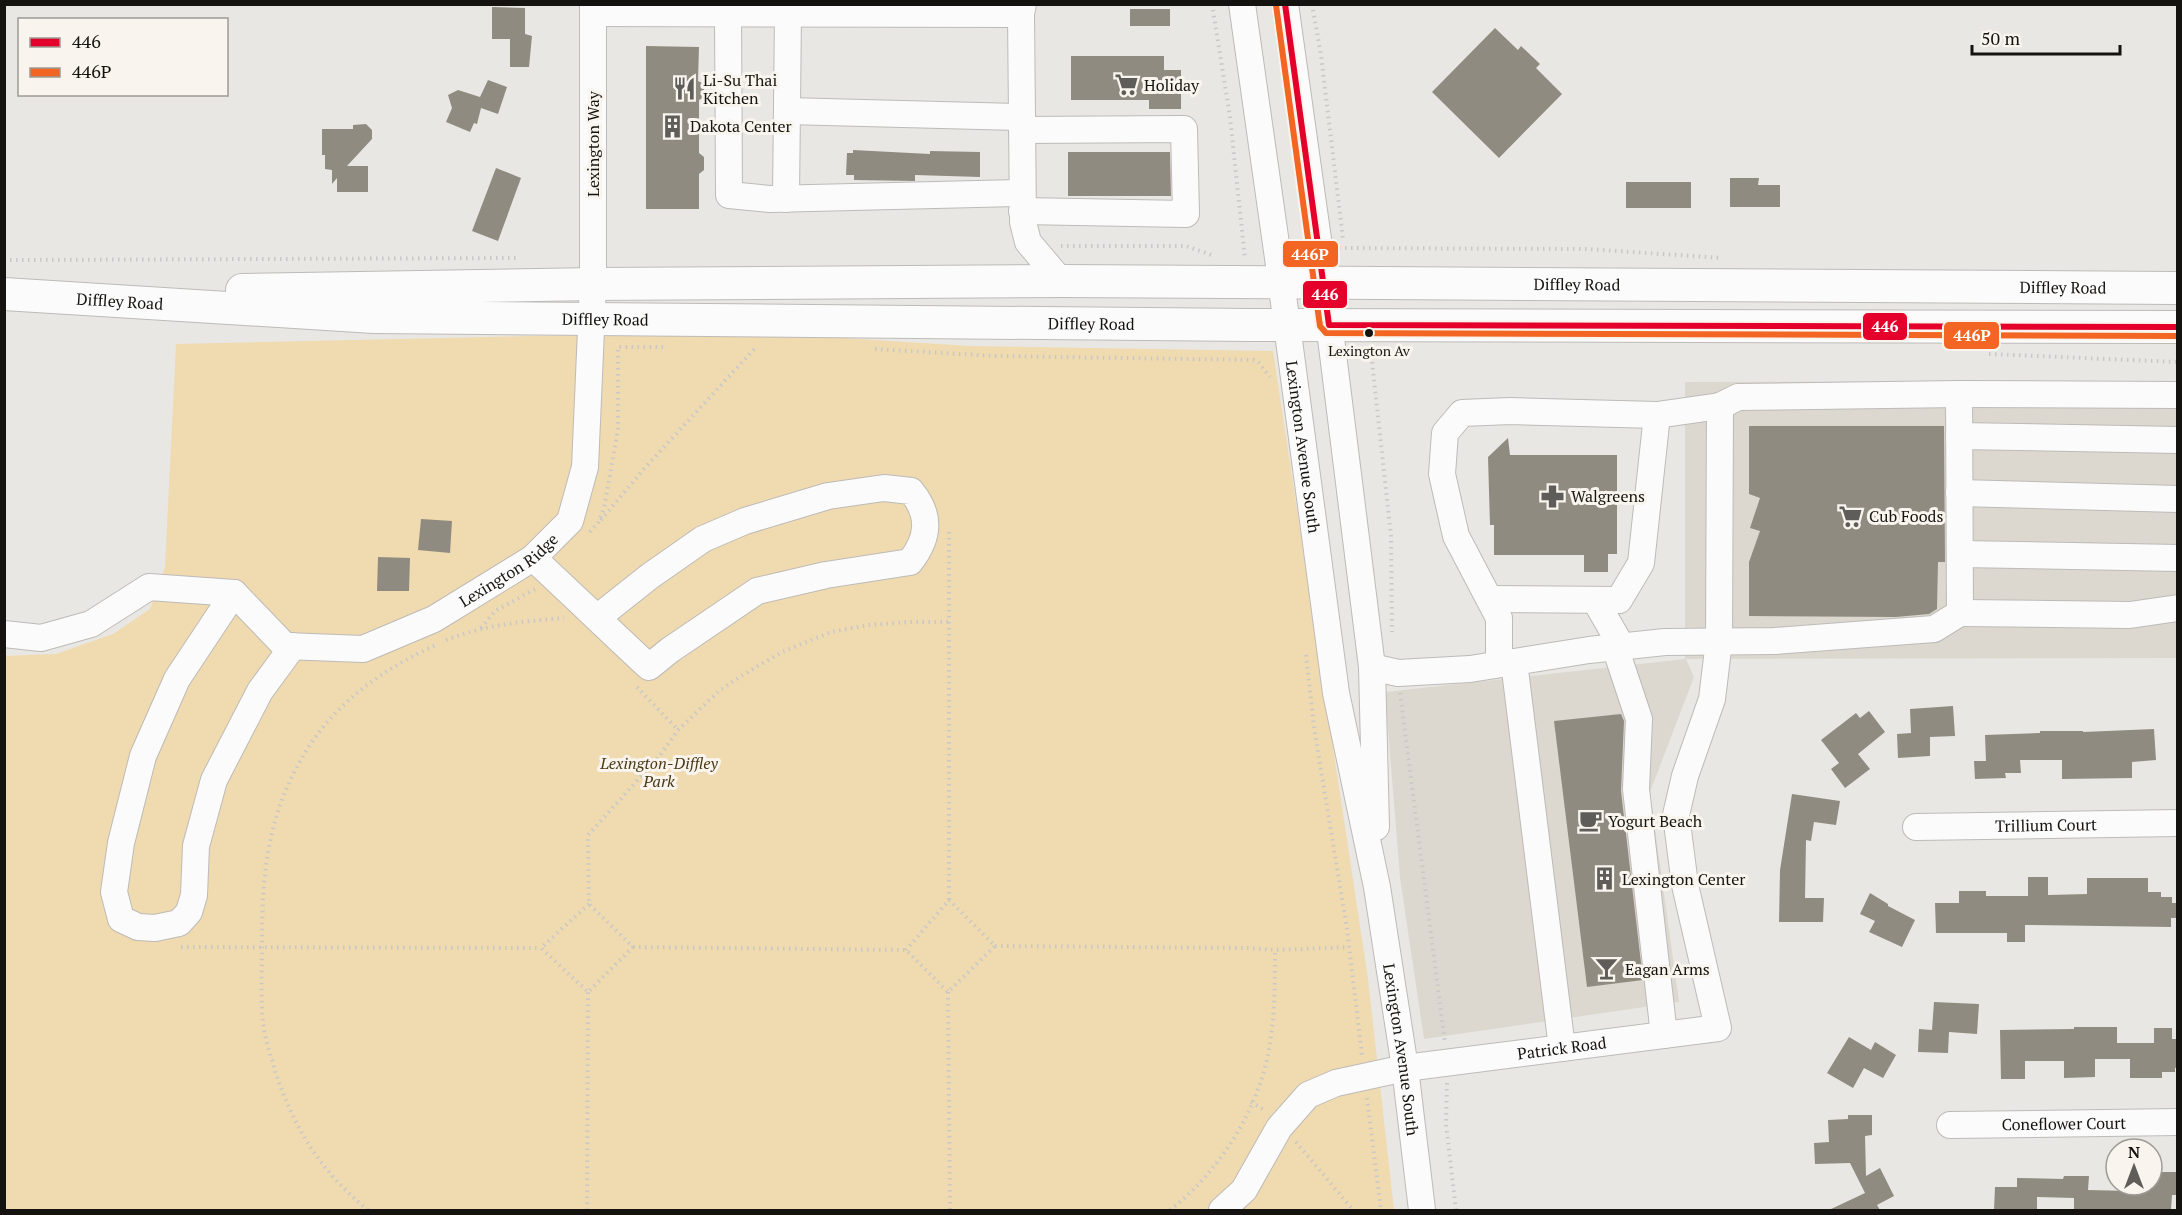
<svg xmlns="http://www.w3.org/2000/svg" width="2182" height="1215" viewBox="0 0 2182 1215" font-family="'PT Serif',serif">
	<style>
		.built { fill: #ddd8cf }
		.green { fill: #f0daaf }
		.building { fill: #908b80 }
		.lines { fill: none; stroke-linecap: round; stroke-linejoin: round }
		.minor-casing { stroke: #bdbbb8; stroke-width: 28 }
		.major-casing { stroke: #bdbbb8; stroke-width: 34 }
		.path { stroke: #c9c8c7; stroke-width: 4; stroke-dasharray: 1.5 4.5; stroke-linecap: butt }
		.minor { stroke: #fcfbfb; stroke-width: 26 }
		.major { stroke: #fcfbfb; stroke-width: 32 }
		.bus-1-casing { stroke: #f9f5ee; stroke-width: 10 }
		.bus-2-casing { stroke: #f9f5ee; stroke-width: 10 }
		.bus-1 { stroke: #e4002b; stroke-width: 6 }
		.bus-2 { stroke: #f26522; stroke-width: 6 }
		.bus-dot { fill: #141310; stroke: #f9f5ee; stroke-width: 2 }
		.labels { text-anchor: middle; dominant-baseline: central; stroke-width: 6; stroke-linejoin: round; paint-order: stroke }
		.bus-label { font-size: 14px; fill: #141310; stroke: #f9f5ee }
		.poi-label { font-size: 16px; fill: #141310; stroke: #f9f5ee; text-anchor: start }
		.street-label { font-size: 16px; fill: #141310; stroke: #f9f5ee }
		.park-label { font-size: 16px; font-style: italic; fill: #4a3914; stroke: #f9f5ee }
		.line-badge { stroke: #f9f5ee; stroke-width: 2 }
		.badge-label { font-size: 16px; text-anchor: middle; font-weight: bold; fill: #fff }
	</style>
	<rect width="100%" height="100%" fill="#e9e7e3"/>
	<polygon class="built" points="2177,381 2177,658 1686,659 1694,677 1650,792 1679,1002 1424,1039 1400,878 1385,692 1685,659 1685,382"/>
	<polygon class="green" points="626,334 843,338 970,346 1273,351 1368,979 1394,1210 5,1210 5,656 56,654 113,634 150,609 165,567 176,344"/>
	<g class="building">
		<polygon points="492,7 525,8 525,34 532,36 529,67 510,67 510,39 492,39"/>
		<rect x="1130" y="9" width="40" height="17"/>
		<polygon points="1495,28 1518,50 1521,46 1540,64 1536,68 1562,94 1499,158 1432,92"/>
		<polygon points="646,46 699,47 698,81 704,84 704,97 699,100 699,153 704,157 704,170 699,174 699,209 646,209"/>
		<polygon points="1071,56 1164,56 1164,70 1181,70 1181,109 1149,109 1149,100 1071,100"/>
		<polygon points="488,80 507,87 498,114 481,108 477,124 474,123 470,132 446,122 452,108 448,95 458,90 480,97"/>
		<polygon points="366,124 372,130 372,139 347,166 368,166 368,192 337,192 337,178 332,184 332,170 325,169 325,155 322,155 322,129 353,129 353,125"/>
		<polygon points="853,150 930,154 930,151 980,152 980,177 915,175 915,181 854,180 854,175 846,175 847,153 853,153"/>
		<polygon points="1068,152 1170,152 1171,196 1068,196"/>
		<polygon points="496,168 521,178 498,241 472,231"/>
		<polygon points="1730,178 1759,178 1758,185 1780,185 1780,207 1730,207"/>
		<rect x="1626" y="182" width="65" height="26"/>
		<polygon points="1749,426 1944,426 1945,562 1938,562 1937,609 1929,614 1896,617 1749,616 1749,562 1760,531 1750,528 1760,498 1749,494"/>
		<polygon points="1508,438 1510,455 1617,455 1617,554 1608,554 1608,572 1584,572 1584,555 1494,555 1494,525 1490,525 1488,457"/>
		<polygon points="421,519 452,521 450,553 418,550"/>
		<polygon points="378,557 410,558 409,591 377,591"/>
		<polygon points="1953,706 1955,736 1930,737 1930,756 1898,758 1897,734 1911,733 1910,709"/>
		<polygon points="1869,711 1885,732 1858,754 1870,769 1845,788 1831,769 1839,763 1821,740 1856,713 1860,718"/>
		<polygon points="1621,714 1624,721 1621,791 1643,980 1587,987 1554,721"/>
		<polygon points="2154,729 2156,760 2132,762 2132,778 2062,779 2062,760 2020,760 2021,773 2005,773 2006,778 1975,779 1974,761 1986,761 1985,735 2040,733 2040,731 2083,731 2083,732"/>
		<polygon points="1792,794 1840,801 1836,825 1814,822 1811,841 1806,840 1805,898 1824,898 1823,922 1779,922 1780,870"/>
		<polygon points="2028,877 2048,877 2048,895 2087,894 2087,878 2148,878 2148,892 2161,892 2161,897 2172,897 2172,903 2178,903 2178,918 2171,918 2171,927 2025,925 2025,942 2007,942 2007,933 1936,933 1935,903 1959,903 1959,891 1986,891 1986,896 2028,896"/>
		<polygon points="1870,893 1888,904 1888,906 1915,920 1902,947 1869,932 1875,921 1860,914"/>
		<polygon points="1934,1002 1979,1004 1977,1034 1949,1032 1948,1053 1918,1052 1919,1029 1932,1030"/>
		<polygon points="2074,1027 2117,1027 2117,1043 2154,1043 2154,1028 2172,1028 2172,1039 2178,1039 2178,1067 2175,1068 2175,1072 2162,1072 2162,1078 2130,1078 2130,1059 2095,1059 2095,1077 2064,1078 2064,1061 2025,1061 2025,1079 2001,1079 2000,1030 2074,1029"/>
		<polygon points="1849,1037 1871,1050 1875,1042 1896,1055 1883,1078 1864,1068 1853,1088 1827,1073"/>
		<polygon points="1848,1115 1872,1115 1872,1135 1865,1136 1866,1176 1880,1168 1894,1196 1877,1205 1880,1210 1829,1210 1865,1193 1850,1163 1815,1164 1814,1143 1829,1142 1828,1120 1848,1119"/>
		<polygon points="2152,1172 2177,1172 2176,1195 2172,1195 2171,1210 2074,1210 2074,1198 2037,1197 2037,1210 1994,1210 1995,1187 2017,1187 2017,1178 2063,1179 2064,1176 2089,1176 2088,1190 2131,1191 2131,1185 2152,1185"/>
	</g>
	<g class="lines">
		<defs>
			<g id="minor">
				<polyline points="1023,4 1021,14 1023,222 1028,242 1061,281"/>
				<path id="s1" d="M1242,4L1278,258L1336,693L1377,887L1405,1068L1422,1210"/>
				<polyline points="1285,4 1324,282 1372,667 1376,827"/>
				<polyline points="593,13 1021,14"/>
				<polyline points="728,13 729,195 770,199 1022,193"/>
				<polyline points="787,111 1022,117"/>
				<polyline points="786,199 788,13"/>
				<polyline points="1022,211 1186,214 1184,129 1022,130"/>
				<polyline points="1959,436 2178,440"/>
				<polyline points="1959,493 2178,499"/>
				<polyline points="1960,554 2178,558"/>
				<path d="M533,558C572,594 610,631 649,667L670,650L757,591L826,575L910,562C929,538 931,515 911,491L884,488L828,496L745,521L703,539L650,576L597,618"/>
				<path id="s2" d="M234,593L285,646L363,649L434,619L533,558L570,521L585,467L593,284V4"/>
				<polyline points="234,593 177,679 143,756 121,843 114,892 121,919 138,927 155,928 179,923 189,912 194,895 196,846 214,780 260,691 293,646"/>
				<polyline points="1490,599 1619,600 1641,563 1657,415"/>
				<polyline points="1595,600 1622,647"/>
				<polyline points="1960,613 2130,615 2178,608"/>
				<polyline points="4,634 41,638 91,624 149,587 234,593"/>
				<polyline points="1615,647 1639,719 1636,789 1664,1035"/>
				<polyline points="1514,662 1562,1048"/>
				<polyline points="1499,664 1499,618 1456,536 1442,474 1445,433 1462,413 1510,411 1657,415 1720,406"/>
				<polyline points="1372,667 1398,673 1470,669 1589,650 1665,642 1775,641 1934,629 1960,613 1959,394"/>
				<path id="s3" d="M1916,827L2178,823"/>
				<path id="s4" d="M1950,1125L2178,1122"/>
				<path id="s5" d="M1222,1210L1244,1190L1279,1128L1308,1095L1336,1083L1405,1068L1718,1028L1685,885L1676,815L1685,776L1712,699L1719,641L1720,406L1738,397L1959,394L2178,395"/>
			</g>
			<g id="major">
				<path id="s6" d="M242,290L593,284L1061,281L2178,288"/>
				<path id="s7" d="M4,294L374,317L1250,325L2178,327"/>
			</g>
		</defs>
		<use href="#minor" class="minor-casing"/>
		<use href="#major" class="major-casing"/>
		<g class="path">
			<polyline points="1212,4 1230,117 1245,259"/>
			<polyline points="1312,4 1321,55 1343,239"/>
			<polyline points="1061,246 1186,246 1214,256"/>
			<polyline points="1339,248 1587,249 1722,258"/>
			<polyline points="4,260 517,258"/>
			<polyline points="875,349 995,356 1254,360 1259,363 1270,377"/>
			<polyline points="1369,352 1371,352 1391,536 1392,632"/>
			<polyline points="1989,354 2178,362"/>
			<polyline points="601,520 643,470 756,347"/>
			<polyline points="590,532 598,523 604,508 618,429 618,347 666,347"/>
			<polyline points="949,532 949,900"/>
			<polyline points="481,628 495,611 535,589"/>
			<path d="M446,640C484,625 524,621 564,618"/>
			<polyline points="1306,655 1314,727 1347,929 1362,1055"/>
			<polyline points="637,687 678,730"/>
			<polyline points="1400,693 1445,1043"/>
			<polyline points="589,904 541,948 588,992 633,947 589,904 588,835 661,754 678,730 719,691 741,676 782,652 831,632 869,625 910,622 949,622"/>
			<polyline points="995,946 1247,948 1275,950 1349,947"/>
			<polyline points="181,947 541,948"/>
			<polyline points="633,947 906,950 948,992 995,946 949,900 906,950"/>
			<polyline points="948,992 950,1210"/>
			<polyline points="1447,1083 1446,1124 1456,1210"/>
			<polyline points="1367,1098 1381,1210"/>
			<polyline points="1251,1102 1266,1111"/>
			<polyline points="1296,1142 1353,1210"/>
			<path d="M368,1210C322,1173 295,1130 276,1074C272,1060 267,1045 264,1030C260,1002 262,972 262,944C262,870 268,809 310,745C340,699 387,667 436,645"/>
			<polyline points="587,1210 588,992"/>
			<path d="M1170,1210C1220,1171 1261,1107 1270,1043C1275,1012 1275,982 1275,950"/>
		</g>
		<use href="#minor" class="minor"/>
		<use href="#major" class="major"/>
		<defs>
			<polyline id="bus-1" points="1285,4 1329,325 2178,327"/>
			<polyline id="bus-2" points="1276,5 1320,326 1326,333 2178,336"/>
		</defs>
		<use href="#bus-1" class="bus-1-casing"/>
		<use href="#bus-2" class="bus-2-casing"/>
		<use href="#bus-1" class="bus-1"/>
		<use href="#bus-2" class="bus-2"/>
	</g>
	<defs>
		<symbol id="supermarket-bare" viewBox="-9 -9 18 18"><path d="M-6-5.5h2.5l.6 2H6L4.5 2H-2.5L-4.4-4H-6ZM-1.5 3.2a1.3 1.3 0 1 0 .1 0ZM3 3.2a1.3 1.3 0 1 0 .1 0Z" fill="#5f5d5a" stroke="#f9f5ee" stroke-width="2.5" paint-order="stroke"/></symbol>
		<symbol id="restaurant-bare" viewBox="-9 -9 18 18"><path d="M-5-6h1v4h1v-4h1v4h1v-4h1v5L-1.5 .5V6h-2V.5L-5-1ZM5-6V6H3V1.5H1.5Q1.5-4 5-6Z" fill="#5f5d5a" stroke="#f9f5ee" stroke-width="2.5" paint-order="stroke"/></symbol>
		<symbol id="building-bare" viewBox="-9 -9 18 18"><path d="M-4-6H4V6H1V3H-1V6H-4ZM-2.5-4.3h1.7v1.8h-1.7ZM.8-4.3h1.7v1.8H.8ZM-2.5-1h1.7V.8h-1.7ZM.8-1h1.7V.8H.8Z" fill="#5f5d5a" stroke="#f9f5ee" stroke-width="2.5" paint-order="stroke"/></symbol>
		<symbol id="pharmacy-bare" viewBox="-9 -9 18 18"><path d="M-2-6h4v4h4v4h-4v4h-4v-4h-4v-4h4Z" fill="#5f5d5a" stroke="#f9f5ee" stroke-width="2.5" paint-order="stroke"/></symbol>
		<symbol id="cafe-bare" viewBox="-9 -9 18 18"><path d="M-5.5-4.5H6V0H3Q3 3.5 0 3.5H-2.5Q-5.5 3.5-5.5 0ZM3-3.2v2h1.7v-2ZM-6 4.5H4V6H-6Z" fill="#5f5d5a" stroke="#f9f5ee" stroke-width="2.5" paint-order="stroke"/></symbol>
		<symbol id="bar-bare" viewBox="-9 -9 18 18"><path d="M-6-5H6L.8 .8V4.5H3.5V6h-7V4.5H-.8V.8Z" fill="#5f5d5a" stroke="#f9f5ee" stroke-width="2.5" paint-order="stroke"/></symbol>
	</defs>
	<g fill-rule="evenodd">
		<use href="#supermarket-bare" x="1110" y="68" width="33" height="33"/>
		<use href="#restaurant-bare" x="668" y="72" width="33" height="33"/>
		<use href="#building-bare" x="656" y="110" width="33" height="33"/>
		<use href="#pharmacy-bare" x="1536" y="480" width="33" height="33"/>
		<use href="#supermarket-bare" x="1834" y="500" width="33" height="33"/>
		<use href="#cafe-bare" x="1574" y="804" width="33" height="33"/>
		<use href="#building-bare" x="1588" y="862" width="33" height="33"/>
		<use href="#bar-bare" x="1590" y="952" width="33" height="33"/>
	</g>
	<circle class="bus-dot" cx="1369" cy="333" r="5"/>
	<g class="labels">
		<g class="bus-label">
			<text x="1369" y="350">Lexington Av</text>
		</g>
		<g class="poi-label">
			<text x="703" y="80">Li-Su Thai<tspan x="703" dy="18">Kitchen</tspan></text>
			<text x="1144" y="85">Holiday</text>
			<text x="690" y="126">Dakota Center</text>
			<text x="1571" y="496">Walgreens</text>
			<text x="1869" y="516">Cub Foods</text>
			<text x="1608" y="821">Yogurt Beach</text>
			<text x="1622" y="879">Lexington Center</text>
			<text x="1625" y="969">Eagan Arms</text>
		</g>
		<g class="street-label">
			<text transform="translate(593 144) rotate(-90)">Lexington Way</text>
			<text stroke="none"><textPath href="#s6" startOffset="1335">Diffley Road</textPath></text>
			<text stroke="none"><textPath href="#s6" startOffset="1821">Diffley Road</textPath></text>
			<text stroke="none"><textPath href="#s7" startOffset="116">Diffley Road</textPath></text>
			<text stroke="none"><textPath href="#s7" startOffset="602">Diffley Road</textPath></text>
			<text stroke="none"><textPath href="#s7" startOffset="1088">Diffley Road</textPath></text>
			<text stroke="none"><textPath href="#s1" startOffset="447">Lexington Avenue South</textPath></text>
			<text stroke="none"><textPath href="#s2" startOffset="318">Lexington Ridge</textPath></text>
			<text stroke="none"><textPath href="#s3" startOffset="130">Trillium Court</textPath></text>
			<text stroke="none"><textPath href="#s5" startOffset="404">Patrick Road</textPath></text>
			<text stroke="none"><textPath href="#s1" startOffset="1058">Lexington Avenue South</textPath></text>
			<text stroke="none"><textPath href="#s4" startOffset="114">Coneflower Court</textPath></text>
		</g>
		<g class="park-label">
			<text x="659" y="763">Lexington-Diffley<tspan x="659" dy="18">Park</tspan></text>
		</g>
	</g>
	<g class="line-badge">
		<rect x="1282" y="240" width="57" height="28" rx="6" fill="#f26522"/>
		<rect x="1302" y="280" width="46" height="29" rx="6" fill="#e4002b"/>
		<rect x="1862" y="312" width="46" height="29" rx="6" fill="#e4002b"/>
		<rect x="1943" y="321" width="57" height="29" rx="6" fill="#f26522"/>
	</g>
	<g class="badge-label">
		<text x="1310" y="260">446P</text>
		<text x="1325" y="300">446</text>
		<text x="1885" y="332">446</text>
		<text x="1972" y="341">446P</text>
	</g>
	<rect width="2182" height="1215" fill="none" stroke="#141310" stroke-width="12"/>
	<rect x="18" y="18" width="210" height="78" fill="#f9f5ee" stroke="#9d9b95" stroke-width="1.5"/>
	<rect x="30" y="38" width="30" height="9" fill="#e4002b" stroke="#9d9b95" stroke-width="1.5"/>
	<text x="72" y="48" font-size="18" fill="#141310">446</text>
	<rect x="30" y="68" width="30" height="9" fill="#f26522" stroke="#9d9b95" stroke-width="1.5"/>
	<text x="72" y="78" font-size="18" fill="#141310">446P</text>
	<g transform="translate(2134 1167)"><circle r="28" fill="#f9f5ee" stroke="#9d9b95" stroke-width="1.5"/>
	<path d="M0-4.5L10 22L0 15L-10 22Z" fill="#5f5d5a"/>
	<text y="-9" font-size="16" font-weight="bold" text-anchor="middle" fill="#141310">N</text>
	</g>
	<path d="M1972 45v9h148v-9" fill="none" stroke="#141310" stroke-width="3"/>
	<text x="1981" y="45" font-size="18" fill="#141310" stroke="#f9f5ee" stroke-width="4.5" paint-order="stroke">50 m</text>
</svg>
